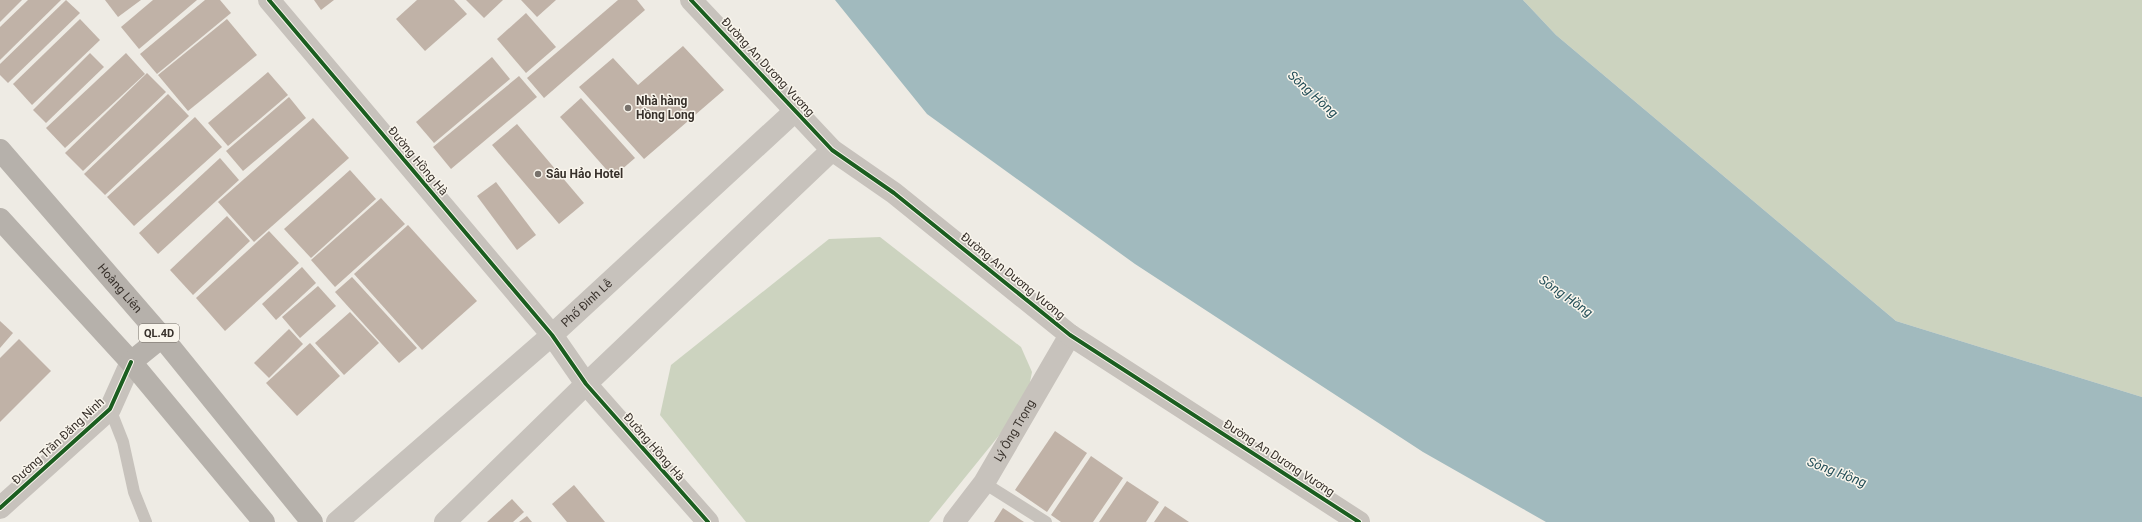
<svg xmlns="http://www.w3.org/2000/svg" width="2142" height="522" viewBox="0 0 2142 522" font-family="Roboto,sans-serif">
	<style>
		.green { fill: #ccd3bf }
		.water { fill: #a1babe }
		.building { fill: #c0b2a7 }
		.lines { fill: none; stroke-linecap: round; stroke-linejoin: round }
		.service { stroke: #c7c2bc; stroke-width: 12 }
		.minor { stroke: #c7c2bc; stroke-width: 22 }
		.tertiary { stroke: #c7c2bc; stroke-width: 22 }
		.primary { stroke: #b6b1ab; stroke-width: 22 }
		.cycleway-casing { stroke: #f9f5ec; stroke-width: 6 }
		.cycleway { stroke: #1b5e20; stroke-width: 4 }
		.poi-dot { fill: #78726c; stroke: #f9f5ec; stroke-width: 1.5 }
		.labels { text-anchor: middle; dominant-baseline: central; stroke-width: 3; stroke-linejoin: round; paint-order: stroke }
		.shield { fill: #f9f5ec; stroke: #726c65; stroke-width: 1 }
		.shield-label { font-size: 11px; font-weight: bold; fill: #38312b }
		.street-label { font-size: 12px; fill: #38312b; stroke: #f9f5ec }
		.poi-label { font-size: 12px; font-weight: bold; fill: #38312b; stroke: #f9f5ec; text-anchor: start }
		.water-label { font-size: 13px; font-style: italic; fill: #224d57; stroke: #f9f5ec }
	</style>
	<rect width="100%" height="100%" fill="#eeebe4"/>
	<g class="green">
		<polygon points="1523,0 2142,0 2142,397 1896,321 1556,35"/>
		<polygon points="880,237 1021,347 1032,372 1026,402 929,522 746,522 660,415 671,365 829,239"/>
	</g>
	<polygon class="water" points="835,0 1523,0 1556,35 1896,321 2142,397 2142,522 1546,522 1423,452 1135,264 927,114"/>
	<g class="building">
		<polygon points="0,0 22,0 0,22"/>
		<polygon points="28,0 61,0 0,60 0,27"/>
		<polygon points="66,0 80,13 8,83 0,75 0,64"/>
		<polygon points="105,0 141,0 118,17"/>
		<polygon points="153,0 197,0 139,49 121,27"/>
		<polygon points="205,0 220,0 231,13 157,74 140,54"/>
		<polygon points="314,0 334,0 321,10"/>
		<polygon points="417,0 454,0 467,14 425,51 396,19"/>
		<polygon points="466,0 503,0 484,18"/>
		<polygon points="521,0 556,0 537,17"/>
		<polygon points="618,0 637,0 645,10 544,98 527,78"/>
		<polygon points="526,13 556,47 526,73 497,39"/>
		<polygon points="80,19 100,40 32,105 13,84"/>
		<polygon points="227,19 257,55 188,111 158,75"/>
		<polygon points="683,46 724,90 644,159 579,87 613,58 638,85"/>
		<polygon points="90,53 104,67 46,123 33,110"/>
		<polygon points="126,53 145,74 65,148 46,128"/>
		<polygon points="492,57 510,79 434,143 416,122"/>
		<polygon points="268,72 288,95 228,146 208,123"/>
		<polygon points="147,73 166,92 83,171 65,153"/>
		<polygon points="519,76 537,97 451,169 433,147"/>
		<polygon points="168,94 189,116 105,195 84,174"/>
		<polygon points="289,97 306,118 243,171 226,151"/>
		<polygon points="581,98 635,158 613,177 560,117"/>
		<polygon points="195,117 222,147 134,226 107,197"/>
		<polygon points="313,118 349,158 254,242 218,202"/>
		<polygon points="517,124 584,203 559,224 492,145"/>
		<polygon points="220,158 239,180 158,254 139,233"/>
		<polygon points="350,170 376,199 311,258 284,229"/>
		<polygon points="496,182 536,235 517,250 477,196"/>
		<polygon points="381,198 405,224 335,287 311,260"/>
		<polygon points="227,216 250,241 193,295 170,270"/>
		<polygon points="408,225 477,301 422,350 354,274"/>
		<polygon points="269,231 299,263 225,331 196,298"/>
		<polygon points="302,267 316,283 276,320 262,304"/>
		<polygon points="352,277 417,348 399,363 335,292"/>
		<polygon points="318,286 336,306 300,338 282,317"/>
		<polygon points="350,312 379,343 344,375 315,343"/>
		<polygon points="0,321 13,333 0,348"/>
		<polygon points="289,329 303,344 269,378 254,363"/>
		<polygon points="19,339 51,371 0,422 0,358"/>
		<polygon points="310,343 340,376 297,416 266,383"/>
		<polygon points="1055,431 1087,453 1047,512 1015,490"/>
		<polygon points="1091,456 1123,478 1093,522 1061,522 1051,515"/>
		<polygon points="1127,481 1159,502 1146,522 1099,522"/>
		<polygon points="574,485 605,522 567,522 552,504"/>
		<polygon points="512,499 524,512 513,522 487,522"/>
		<polygon points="1165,506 1189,522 1154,522"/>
		<polygon points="1003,508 1024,522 994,522"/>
		<polygon points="527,516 532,522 519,522"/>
	</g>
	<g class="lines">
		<g class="service">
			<polyline points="110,409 123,442 134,492 146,522"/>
			<polyline points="984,483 1046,522"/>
		</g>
		<path class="minor" id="s1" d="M954,522L984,483L1070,335"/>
		<g class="tertiary">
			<polyline points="269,0 552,335 586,384 708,522"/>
			<polyline points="691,0 832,150 894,193 1070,335 1359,522"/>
			<polyline points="0,508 110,409 131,362"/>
			<path id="s2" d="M337,522L552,335L795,111"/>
			<polyline points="445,522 586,384 832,150"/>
		</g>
		<g class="primary">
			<path id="s3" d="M0,150L162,337L312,522"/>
			<polyline points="0,219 131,362 264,522"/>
			<polyline points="131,362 162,337"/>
		</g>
		<defs>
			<g id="cycleway">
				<polyline points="269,0 552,335 586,384 708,522"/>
				<polyline points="691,0 832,150 894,193 1070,335 1359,522"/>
				<polyline points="0,508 110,409 131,362"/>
			</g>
		</defs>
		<use href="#cycleway" class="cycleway-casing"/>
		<use href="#cycleway" class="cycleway"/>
	</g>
	<g class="poi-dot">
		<circle cx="628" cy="108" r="4"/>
		<circle cx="538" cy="174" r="4"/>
	</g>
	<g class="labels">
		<rect class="shield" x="139" y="324" width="40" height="18" rx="3"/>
		<g class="shield-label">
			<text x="159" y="333">QL.4D</text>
		</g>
		<g class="street-label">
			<text transform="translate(768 67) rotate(47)">Đường An Dương Vương</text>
			<text transform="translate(418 161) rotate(50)">Đường Hồng Hà</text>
			<text transform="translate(1013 276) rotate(39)">Đường An Dương Vương</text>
			<text stroke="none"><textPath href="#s3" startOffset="183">Hoàng Liên</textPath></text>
			<text stroke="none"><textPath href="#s2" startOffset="332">Phố Đinh Lễ</textPath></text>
			<text stroke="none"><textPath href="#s1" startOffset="110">Lý Ông Trọng</textPath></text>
			<text transform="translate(58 441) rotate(-43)">Đường Trần Đăng Ninh</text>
			<text transform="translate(654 447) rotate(49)">Đường Hồng Hà</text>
			<text transform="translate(1279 458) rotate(33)">Đường An Dương Vương</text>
		</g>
		<g class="poi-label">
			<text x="636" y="101">Nhà hàng<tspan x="636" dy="14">Hồng Long</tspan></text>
			<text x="546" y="174">Sâu Hảo Hotel</text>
		</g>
		<g class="water-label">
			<text transform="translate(1313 94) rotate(42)">Sông Hồng</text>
			<text transform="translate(1566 296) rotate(35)">Sông Hồng</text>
			<text transform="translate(1837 472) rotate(21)">Sông Hồng</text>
		</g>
	</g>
</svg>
